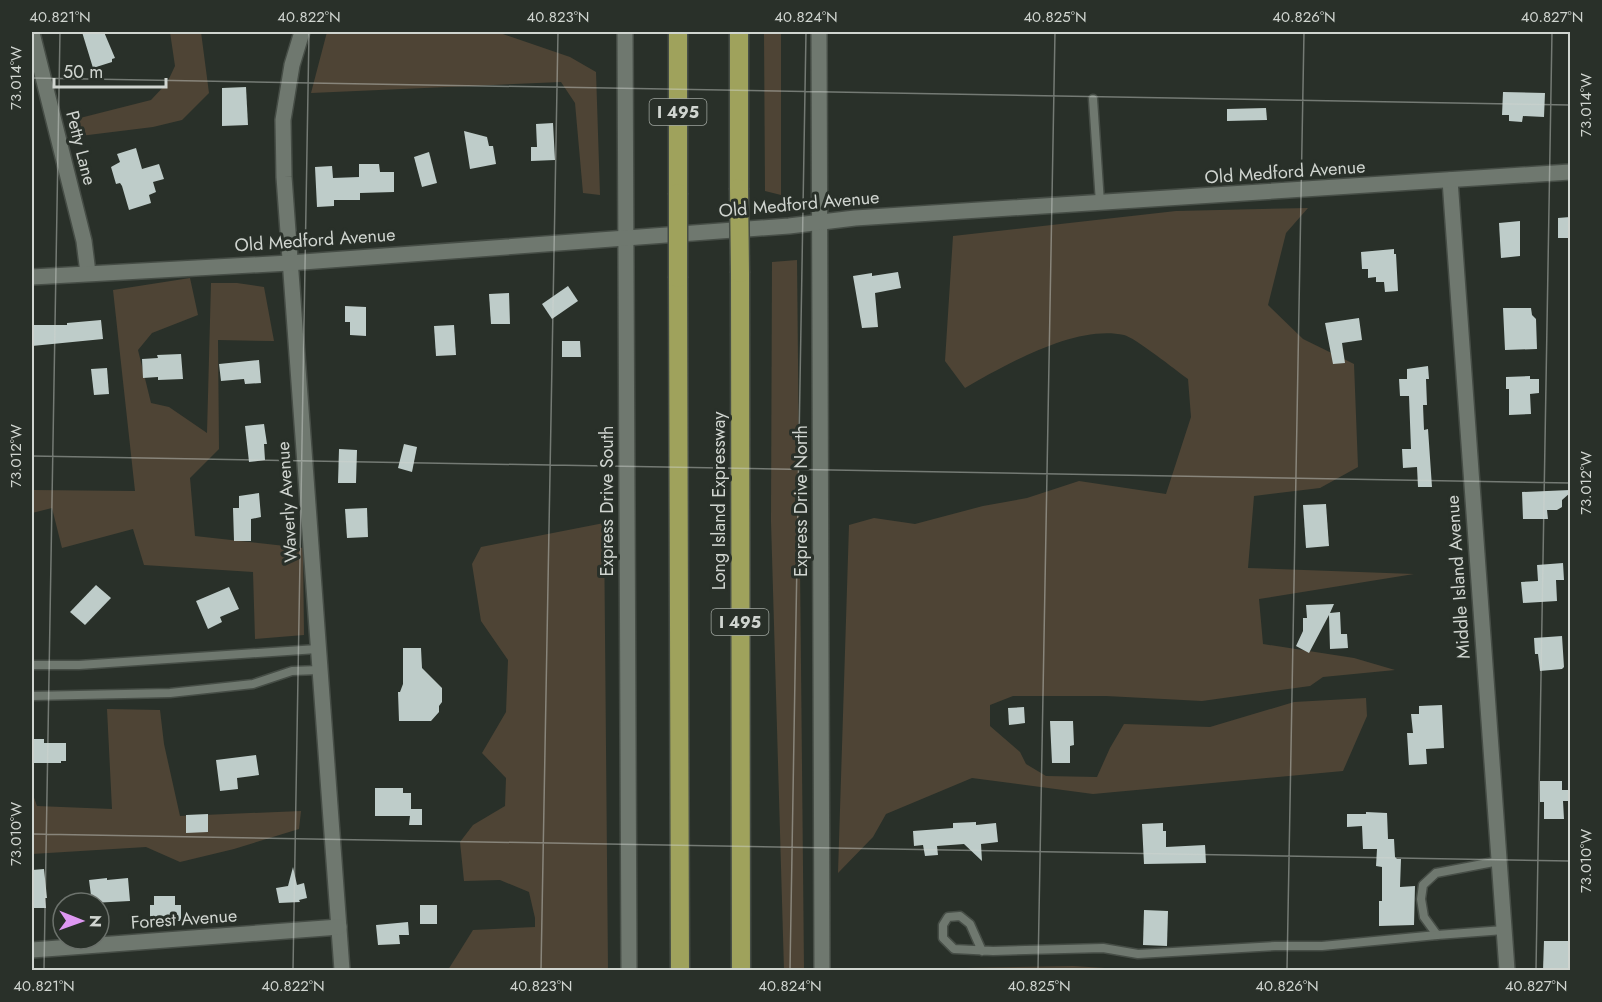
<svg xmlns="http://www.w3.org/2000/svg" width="1602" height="1002" viewBox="0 0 1602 1002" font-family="Jost,sans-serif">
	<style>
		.green { fill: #4e4435 }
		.building { fill: #beccc9 }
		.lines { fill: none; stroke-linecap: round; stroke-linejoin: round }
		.lane-casing { stroke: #464d46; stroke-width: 11 }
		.street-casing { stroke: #464d46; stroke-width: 18 }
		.secondary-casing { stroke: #464d46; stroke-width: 18 }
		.highway-casing { stroke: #464d46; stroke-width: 21 }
		.lane { stroke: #6f786f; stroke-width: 8 }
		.street { stroke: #6f786f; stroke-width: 15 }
		.secondary { stroke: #6f786f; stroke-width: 15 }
		.highway { stroke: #9fa25c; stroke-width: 18 }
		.highway-bridge-casing { stroke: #464d46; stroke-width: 21; stroke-linecap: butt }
		.highway-bridge { stroke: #9fa25c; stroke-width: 18 }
		.ticks { fill: none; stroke: #d0d5d0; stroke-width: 1.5; stroke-opacity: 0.45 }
		.labels { text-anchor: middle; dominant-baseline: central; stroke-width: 6; stroke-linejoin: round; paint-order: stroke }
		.shield { fill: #293029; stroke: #9ea49e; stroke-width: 1.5 }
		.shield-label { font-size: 16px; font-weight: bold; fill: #d0d5d0 }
		.street-label { font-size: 18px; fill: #d0d5d0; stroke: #293029 }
		.neatline { fill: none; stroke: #d0d5d0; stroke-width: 2 }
		.ticks-label { font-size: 15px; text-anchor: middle; fill: #d0d5d0 }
	</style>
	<rect width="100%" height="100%" fill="#293029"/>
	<g class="green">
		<polygon points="170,32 201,32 209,93 182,120 153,127 80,136 76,119 151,100 167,83 175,66"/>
		<polygon points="327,32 497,32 570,57 596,72 600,195 583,193 575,103 561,82 311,93"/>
		<polygon points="764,32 781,32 781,195 765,191"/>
		<path d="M1308,208L1286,233L1268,305L1303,339L1354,364L1358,467L1320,488L1254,496L1248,568L1414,574L1259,599L1263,644L1354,658L1395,670L1323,677L1310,686L1202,701L1106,696H1013L990,705V726L1020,752L1026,764L1046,776L1097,777L1110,748L1124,724L1210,727L1294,702L1366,698L1367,716L1343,771L1093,794L972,778L886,814L873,837L838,873L849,525L874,518L915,524L983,506L1027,498L1079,481L1166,494L1191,417L1188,379C1177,371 1134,337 1124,335C1076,324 1005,365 965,388L945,361L953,236L1176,211Z"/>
		<polygon points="797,260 804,970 784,970 771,521 772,262"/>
		<polygon points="190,278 198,315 152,333 138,350 151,403 169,407 207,433 211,283 237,283 264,287 274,341 218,340 219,449 190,478 195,536 303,548 304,635 255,639 253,572 144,565 133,529 62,548 52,508 32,513 32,490 135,491 113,290"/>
		<polygon points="604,523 608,970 448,970 473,930 535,927 535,918 529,892 500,880 464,881 460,842 473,825 505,806 506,778 482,753 506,712 508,660 481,621 472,564 481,547"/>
		<polygon points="107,709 160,710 164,744 180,816 301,811 299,829 234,849 180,862 146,847 32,854 32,792 37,806 112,809"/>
		<polygon points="1073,966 1105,968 1102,970 854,970"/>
	</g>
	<g class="building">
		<polygon points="82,32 104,32 115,58 112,59 112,62 93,68"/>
		<polygon points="246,87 248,125 222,126 222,88"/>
		<polygon points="1503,92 1545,93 1544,117 1523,116 1522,122 1509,121 1509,115 1502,115"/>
		<polygon points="1266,108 1267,120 1227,121 1227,109"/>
		<polygon points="553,123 555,160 531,161 531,147 537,147 536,124"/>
		<polygon points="464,131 487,137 489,146 493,146 496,164 470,169"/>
		<polygon points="136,148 142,169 159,164 164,179 153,182 156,192 149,195 151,203 129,210 122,186 120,183 116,184 111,167 120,162 117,154"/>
		<polygon points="429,152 437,183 422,187 414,157"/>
		<polygon points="359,164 379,164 380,172 394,172 394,192 360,193 360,200 334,200 334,206 317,207 315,167 332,166 333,178 359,177"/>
		<polygon points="1570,217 1570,238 1558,238 1558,218"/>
		<polygon points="1520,221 1520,256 1501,258 1499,223"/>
		<polygon points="1394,249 1394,254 1396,254 1398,291 1385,292 1384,282 1376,282 1376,277 1368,278 1368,269 1362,269 1361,252"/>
		<polygon points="898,272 901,288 875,293 878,327 862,328 853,276 872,273 872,276"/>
		<polygon points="568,286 578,301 552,319 542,304"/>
		<polygon points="509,293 510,324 491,324 489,294"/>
		<polygon points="345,306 366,307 366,336 350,335 350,322 345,322"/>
		<polygon points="1503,308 1531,308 1532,315 1536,319 1537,349 1505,350"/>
		<polygon points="1359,318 1362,340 1342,343 1345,363 1333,364 1325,323"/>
		<polygon points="101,320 103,339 32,346 32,325 67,325 67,323"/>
		<polygon points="454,325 456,355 436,356 434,326"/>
		<polygon points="562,341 580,341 581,357 562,357"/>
		<polygon points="181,354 183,379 158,380 158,377 143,378 142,359 158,358 157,355"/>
		<polygon points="259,360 261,383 245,384 244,379 221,381 219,364"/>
		<polygon points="1428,366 1429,379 1426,379 1427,405 1423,405 1424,430 1428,429 1432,487 1418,487 1417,467 1403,468 1402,449 1411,449 1409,396 1400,396 1399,379 1407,379 1407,369"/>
		<polygon points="107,368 109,394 94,395 91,369"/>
		<polygon points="1530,376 1530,379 1539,379 1539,393 1530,394 1531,414 1509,415 1509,389 1506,389 1506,377"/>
		<polygon points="264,424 267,444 264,444 265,460 249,462 245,426"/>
		<polygon points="404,444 417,447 412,472 398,468"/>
		<polygon points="339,449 357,450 356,483 338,483"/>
		<polygon points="1570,490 1570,493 1562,500 1562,507 1557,510 1547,510 1548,519 1523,519 1522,492"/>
		<polygon points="259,493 261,517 251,519 251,541 234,541 233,508 239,508 239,496"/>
		<polygon points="1326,504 1329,546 1306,548 1303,505"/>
		<polygon points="367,508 368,537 347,538 345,509"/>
		<polygon points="1563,563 1564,580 1556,580 1557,601 1523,603 1521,582 1538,581 1537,565"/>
		<polygon points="96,585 111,598 85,625 70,612"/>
		<polygon points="229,587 239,609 220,617 222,622 208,629 196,601"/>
		<polygon points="1334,604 1330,613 1340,612 1341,634 1347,634 1348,648 1330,649 1329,615 1309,653 1296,646 1303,631 1303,618 1307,618 1306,605"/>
		<polygon points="1562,636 1564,667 1562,669 1540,671 1538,654 1535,654 1534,638"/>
		<polygon points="403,648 421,648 422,668 442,688 442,702 439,706 439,712 431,721 399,721 398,692 400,692 403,684"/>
		<polygon points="1442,705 1444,748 1426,749 1427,764 1409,765 1407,733 1413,733 1411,714 1419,714 1419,706"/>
		<polygon points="1024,707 1025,723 1009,725 1008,708"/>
		<polygon points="1050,721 1073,721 1074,745 1070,746 1070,763 1052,763"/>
		<polygon points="32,739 44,739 44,743 66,743 66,761 61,761 61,763 32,763"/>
		<polygon points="256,755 259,775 237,778 238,789 220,791 216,760"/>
		<polygon points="1540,781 1562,781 1562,790 1570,790 1570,801 1563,801 1564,819 1544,819 1544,802 1540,802"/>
		<polygon points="375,788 403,788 403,793 411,793 411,809 422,809 422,825 409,825 410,816 375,816"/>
		<polygon points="1366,812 1387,813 1388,839 1394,839 1395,857 1397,859 1401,859 1400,887 1415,886 1414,925 1379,926 1379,901 1382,901 1382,867 1376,866 1377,849 1363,849 1362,826 1347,827 1347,814 1366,814"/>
		<polygon points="208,814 208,832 186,833 186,815"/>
		<polygon points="976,822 976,825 996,823 998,842 981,844 982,861 964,844 937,846 938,855 925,856 923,845 914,846 913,831 953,828 953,823"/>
		<polygon points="1163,823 1163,831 1166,831 1166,847 1205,845 1206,863 1144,864 1142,824"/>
		<polygon points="293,867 297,885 304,883 307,898 299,900 300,902 279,903 276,888 288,886"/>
		<polygon points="44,869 47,898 45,898 46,908 32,908 32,870"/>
		<polygon points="107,878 107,880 128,878 130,901 92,903 89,880"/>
		<polygon points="154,896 175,896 175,905 181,905 181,921 150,921 150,905 154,905"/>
		<rect x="420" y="905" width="17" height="19"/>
		<polygon points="1144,910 1168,911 1167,946 1143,945"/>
		<polygon points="408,922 409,935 399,935 400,944 378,945 376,925"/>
		<polygon points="1544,941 1570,941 1570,970 1543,970"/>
	</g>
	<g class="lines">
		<defs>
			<g id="lane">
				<polyline points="1093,99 1100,203"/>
				<polyline points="32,665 79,665 317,649"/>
				<polyline points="32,696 170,693 253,684 292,671 319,670"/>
				<polyline points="1499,861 1436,873 1423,885 1421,899 1424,917 1437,935 1504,930"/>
				<polyline points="982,951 970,924 960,916 948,917 943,925 943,938 954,949 993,951 1103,948 1138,954 1275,946 1322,946 1437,935"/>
			</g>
			<g id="street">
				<polyline points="302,32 292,65 283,120 284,177 342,970"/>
				<polyline points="32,33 84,241 88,273"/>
				<polyline points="1450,180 1507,970"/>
				<polyline points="32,950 339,927"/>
			</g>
			<g id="secondary">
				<polyline points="625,32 629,970"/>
				<polyline points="819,32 822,970"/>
				<polyline points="32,277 289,263 789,226 855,218 1570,172"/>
			</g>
			<g id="highway">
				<polyline points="678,32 678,193"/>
				<polyline points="739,32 739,188"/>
				<polyline points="740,273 741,970"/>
				<polyline points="678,278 680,970"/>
			</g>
		</defs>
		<use href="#lane" class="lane-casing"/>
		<use href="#street" class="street-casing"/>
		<use href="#secondary" class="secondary-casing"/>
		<use href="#highway" class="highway-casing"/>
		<use href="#lane" class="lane"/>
		<use href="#street" class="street"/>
		<use href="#secondary" class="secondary"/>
		<use href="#highway" class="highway"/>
		<defs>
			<g id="highway-bridge">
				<polyline points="739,188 740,273"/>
				<polyline points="678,193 678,278"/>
			</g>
		</defs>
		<use href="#highway-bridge" class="highway-bridge-casing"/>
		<use href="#highway-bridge" class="highway-bridge"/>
	</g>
	<path class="ticks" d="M32,78L1570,105M32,456L1570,483M32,834L1570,861M44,970L60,32M293,970L309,32M541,970L558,32M790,970L806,32M1038,970L1055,32M1287,970L1304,32M1536,970L1552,32"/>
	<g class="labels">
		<g class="shield">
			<rect x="649.5" y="99" width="57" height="26" rx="4.5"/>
			<rect x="711.5" y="609" width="57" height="26" rx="4.5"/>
		</g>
		<g class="shield-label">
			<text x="678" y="112">I 495</text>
			<text x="740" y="622">I 495</text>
		</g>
		<g class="street-label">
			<text transform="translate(81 148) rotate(76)">Petty Lane</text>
			<text transform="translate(1285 172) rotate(-4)">Old Medford Avenue</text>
			<text transform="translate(799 204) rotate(-5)">Old Medford Avenue</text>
			<text transform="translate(315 240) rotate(-4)">Old Medford Avenue</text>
			<text transform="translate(607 501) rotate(-90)">Express Drive South</text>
			<text transform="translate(719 501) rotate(-90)">Long Island Expressway</text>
			<text transform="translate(801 501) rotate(-90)">Express Drive North</text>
			<text transform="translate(287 502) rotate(-94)">Waverly Avenue</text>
			<text transform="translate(1458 577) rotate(-94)">Middle Island Avenue</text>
			<text transform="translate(184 919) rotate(-4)">Forest Avenue</text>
		</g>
	</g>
	<rect width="1602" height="1002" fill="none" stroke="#293029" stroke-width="66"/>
	<g transform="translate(81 921) rotate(91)"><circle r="28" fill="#293029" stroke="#6c726c" stroke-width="1.5"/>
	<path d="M0-4.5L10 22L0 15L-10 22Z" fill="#de98f2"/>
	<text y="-9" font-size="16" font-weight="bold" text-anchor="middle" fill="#d0d5d0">N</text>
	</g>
	<path d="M54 78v9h112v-9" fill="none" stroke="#d0d5d0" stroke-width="3"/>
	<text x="63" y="78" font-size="18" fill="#d0d5d0" stroke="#293029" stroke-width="4.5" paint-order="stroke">50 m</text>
	<rect x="33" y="33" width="1536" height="936" class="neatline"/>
	<g class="ticks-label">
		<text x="60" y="22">40.821°N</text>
		<text x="309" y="22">40.822°N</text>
		<text x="558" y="22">40.823°N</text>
		<text x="806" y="22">40.824°N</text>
		<text x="1055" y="22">40.825°N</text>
		<text x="1304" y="22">40.826°N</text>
		<text x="1552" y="22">40.827°N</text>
		<text transform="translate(16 78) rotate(-90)" y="5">73.014°W</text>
		<text transform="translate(1586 105) rotate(-90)" y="5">73.014°W</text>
		<text transform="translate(16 456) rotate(-90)" y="5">73.012°W</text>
		<text transform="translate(1586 483) rotate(-90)" y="5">73.012°W</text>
		<text transform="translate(16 834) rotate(-90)" y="5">73.010°W</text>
		<text transform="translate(1586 861) rotate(-90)" y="5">73.010°W</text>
		<text x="44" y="991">40.821°N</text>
		<text x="293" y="991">40.822°N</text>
		<text x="541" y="991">40.823°N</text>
		<text x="790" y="991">40.824°N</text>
		<text x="1039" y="991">40.825°N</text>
		<text x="1287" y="991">40.826°N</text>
		<text x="1536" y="991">40.827°N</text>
	</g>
</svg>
